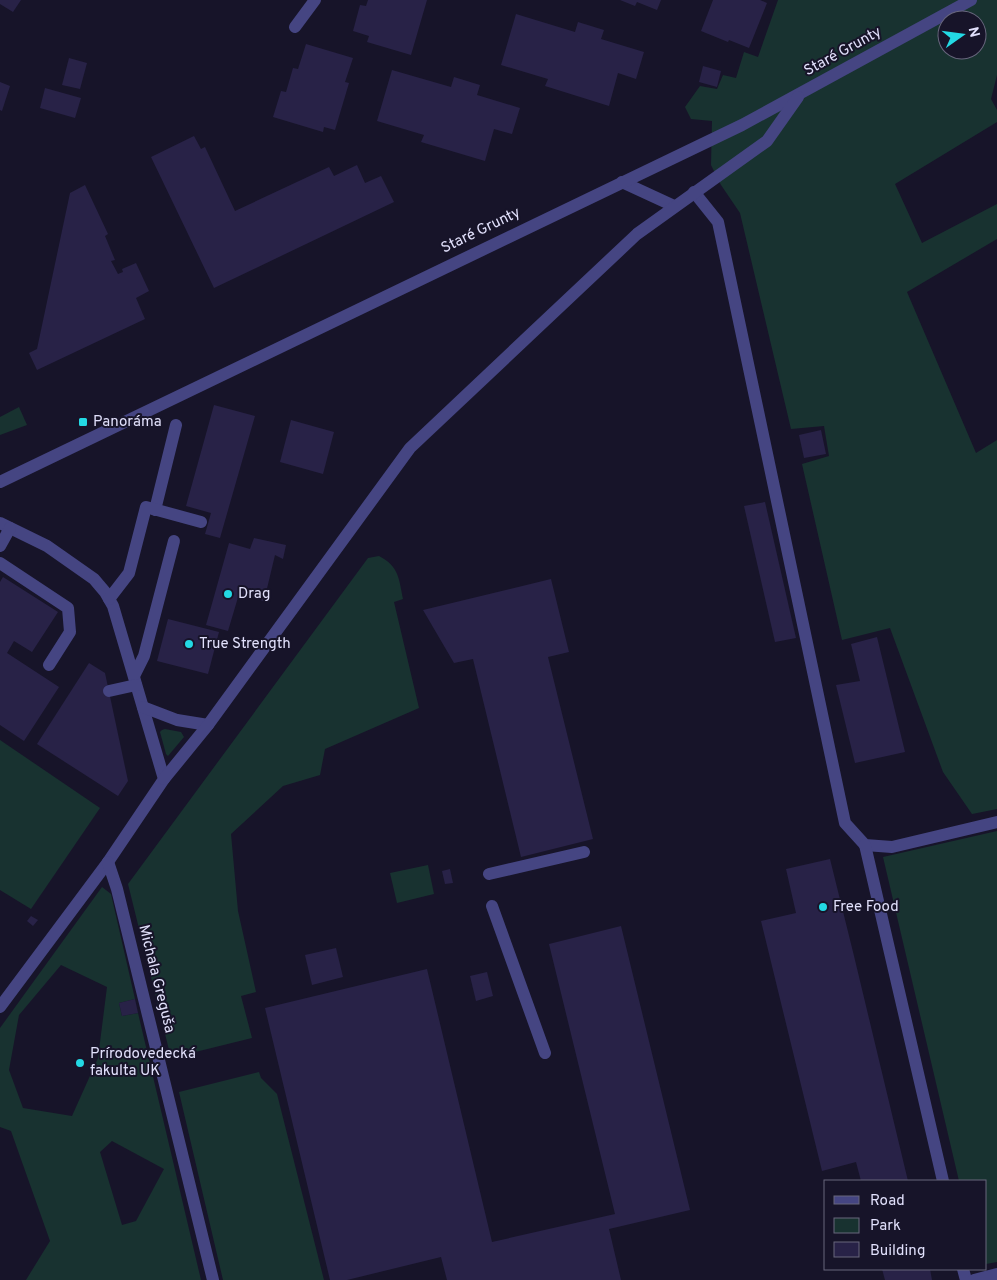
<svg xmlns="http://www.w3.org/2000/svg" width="997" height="1280" viewBox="0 0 997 1280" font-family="Overpass,sans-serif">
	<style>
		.green { fill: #183230; fill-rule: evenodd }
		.building { fill: #282247 }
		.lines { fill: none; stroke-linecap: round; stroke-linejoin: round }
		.minor { stroke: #454582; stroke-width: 12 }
		.poi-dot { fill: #23d9e4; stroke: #171429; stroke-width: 2 }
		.labels { text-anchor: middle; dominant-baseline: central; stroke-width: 4; stroke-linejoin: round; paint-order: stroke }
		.street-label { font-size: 15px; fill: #e1e0fb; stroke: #171429 }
		.poi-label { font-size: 15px; fill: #e1e0fb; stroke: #171429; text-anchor: start }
	</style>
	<rect width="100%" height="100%" fill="#171429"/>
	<g class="green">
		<path d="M778,0H997V75L991,99L997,110V122L895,184L922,243L997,204V239L907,292L976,453L997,440V809L972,814L943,772L890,628L842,640L802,464L829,456L824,426L791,429L740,213L721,185L711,165L712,121L691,119L685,107L700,86L717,89L723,75L736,78L744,52L758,57ZM947,20H977V50H947Z"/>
		<polygon points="19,407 27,425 0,435 0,417"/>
		<path d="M379,556C399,566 399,579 403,599L394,602L419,708L325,749L320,775L283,786L231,834L238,911L256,992L241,996L252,1038L171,1058L128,884L368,558Z"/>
		<polygon points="165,729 181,732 184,737 168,756 166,754 160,732 162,730"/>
		<polygon points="0,740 100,808 31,909 0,890"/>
		<polygon points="997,831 997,1262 986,1264 986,1181 959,1181 883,857"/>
		<polygon points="428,865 434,894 397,903 390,873"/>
		<path d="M102,887L111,894L135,999L119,1003L122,1016L138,1013L201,1280H26L50,1241L11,1131L0,1127V1028ZM61,965L107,987L98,1058L72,1116L23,1108L9,1070L19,1015ZM112,1141L164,1169L136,1221L122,1225L100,1152Z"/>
		<polygon points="259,1072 261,1078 277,1094 324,1280 223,1280 179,1092"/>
	</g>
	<g class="building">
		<polygon points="0,0 21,0 13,12 0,4"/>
		<polygon points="368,0 427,0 411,55 367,42 369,36 353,31 360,5 366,6"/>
		<polygon points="620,0 661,0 657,10 637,2 635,6"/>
		<polygon points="713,0 760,0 767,3 749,48 729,40 728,42 701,31"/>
		<polygon points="516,14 575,32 578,22 604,30 601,39 644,52 636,79 618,73 609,106 545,86 548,79 501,65"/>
		<polygon points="306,44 353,58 345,82 349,83 335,130 324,127 323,132 273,117 281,91 286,92 293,68 298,69"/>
		<polygon points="69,58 87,63 80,89 62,85"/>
		<polygon points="703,66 721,71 717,87 699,82"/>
		<polygon points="392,70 451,87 454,77 480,85 477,95 520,108 512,134 494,129 485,161 421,142 424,135 377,121"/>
		<polygon points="0,82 10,86 2,111 0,110"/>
		<polygon points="45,88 81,98 75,118 40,108"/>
		<polygon points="194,136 201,149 205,147 235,211 329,167 334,176 357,165 365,183 381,176 394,202 214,288 151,157"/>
		<polygon points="85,185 108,234 105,236 115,260 111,261 118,274 123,272 122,269 136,263 149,291 136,298 145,319 37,370 29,353 37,349 70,193"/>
		<polygon points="214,405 255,416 220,538 205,534 211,513 186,506"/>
		<polygon points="291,420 334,432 323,474 280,462"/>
		<polygon points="821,430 826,454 804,458 799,435"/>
		<polygon points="765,502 796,638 775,642 744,506"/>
		<polygon points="254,538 286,545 283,559 275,555 264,601 239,594 228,631 206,625 229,543 250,549"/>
		<polygon points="3,577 58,612 32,652 14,641 7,653 59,687 24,741 0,725 0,582"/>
		<polygon points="551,579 569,652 548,657 593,839 521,857 473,659 454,663 423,610"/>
		<polygon points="168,619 219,632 208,674 157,661"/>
		<polygon points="877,637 905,752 855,763 836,685 860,681 851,644"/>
		<polygon points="89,663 105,673 128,781 118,796 37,744"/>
		<polygon points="830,859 854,956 908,1181 861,1181 856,1162 822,1171 761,921 796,913 786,869"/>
		<polygon points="450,869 453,883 445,884 442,871"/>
		<polygon points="31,916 38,920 33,926 27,921"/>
		<polygon points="621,926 690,1210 609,1229 621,1280 447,1280 441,1257 347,1280 330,1280 265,1008 427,969 492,1242 615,1214 549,944"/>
		<polygon points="336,948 343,977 312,985 305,955"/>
		<polygon points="487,972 493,996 476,1001 470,976"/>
		<polygon points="135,999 138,1013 122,1016 119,1003"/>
		<polygon points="882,1269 930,1269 932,1280 885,1280"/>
	</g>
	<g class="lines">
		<g class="minor">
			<polyline points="295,27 315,0"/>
			<polyline points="622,182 674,206"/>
			<polyline points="694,192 718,222 721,236 845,823 865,845 892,847 997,822"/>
			<polyline points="0,482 742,125 971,0"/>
			<polyline points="155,510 176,425"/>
			<polyline points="0,523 47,546 94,579 105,592 113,606 164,779 108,862 0,1007"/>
			<polyline points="0,546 10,528"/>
			<polyline points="0,563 68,608 70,632 49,665"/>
			<polyline points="109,599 129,573 146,507 201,522"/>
			<polyline points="134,676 144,656 174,541"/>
			<polyline points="109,691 136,685"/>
			<polyline points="143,707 177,720 208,725"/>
			<polyline points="164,779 208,725 410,448 637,234 767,141 798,97"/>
			<polyline points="865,845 943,1181"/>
			<polyline points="108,862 117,889 213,1280"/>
			<polyline points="489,874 584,852"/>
			<polyline points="492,906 545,1053"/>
			<polyline points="963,1269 966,1280"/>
			<polyline points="974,1280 997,1274"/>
		</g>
	</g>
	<g class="poi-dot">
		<rect x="78" y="417" width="10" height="10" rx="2.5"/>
		<circle cx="228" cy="594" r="5"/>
		<circle cx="189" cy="644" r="5"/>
		<circle cx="823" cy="907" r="5"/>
		<circle cx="80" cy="1063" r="5"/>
	</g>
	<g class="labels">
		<g class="street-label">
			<text transform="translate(843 52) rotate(-29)">Staré Grunty</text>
			<text transform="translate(481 231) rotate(-26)">Staré Grunty</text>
			<text transform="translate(156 979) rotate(76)">Michala Greguša</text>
		</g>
		<g class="poi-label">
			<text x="93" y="422">Panoráma</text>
			<text x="238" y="594">Drag</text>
			<text x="199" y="644">True Strength</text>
			<text x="833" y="907">Free Food</text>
			<text x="90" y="1054">Prírodovedecká<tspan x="90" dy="17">fakulta UK</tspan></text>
		</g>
	</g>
	<rect x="824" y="1180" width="162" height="90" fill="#171429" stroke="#68667d"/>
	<rect x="834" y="1196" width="25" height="8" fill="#454582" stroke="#68667d"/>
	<text x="870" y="1205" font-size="15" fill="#e1e0fb">Road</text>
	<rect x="834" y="1218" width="25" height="15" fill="#183230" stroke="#68667d"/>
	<text x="870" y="1230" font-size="15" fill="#e1e0fb">Park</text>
	<rect x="834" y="1242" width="25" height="15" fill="#282247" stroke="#68667d"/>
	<text x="870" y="1255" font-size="15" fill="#e1e0fb">Building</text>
	<g transform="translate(962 35) rotate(76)"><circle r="24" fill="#171429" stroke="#68667d"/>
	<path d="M0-4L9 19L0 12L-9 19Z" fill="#23d9e4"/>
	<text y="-8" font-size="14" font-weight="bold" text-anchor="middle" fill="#e1e0fb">N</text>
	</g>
</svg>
